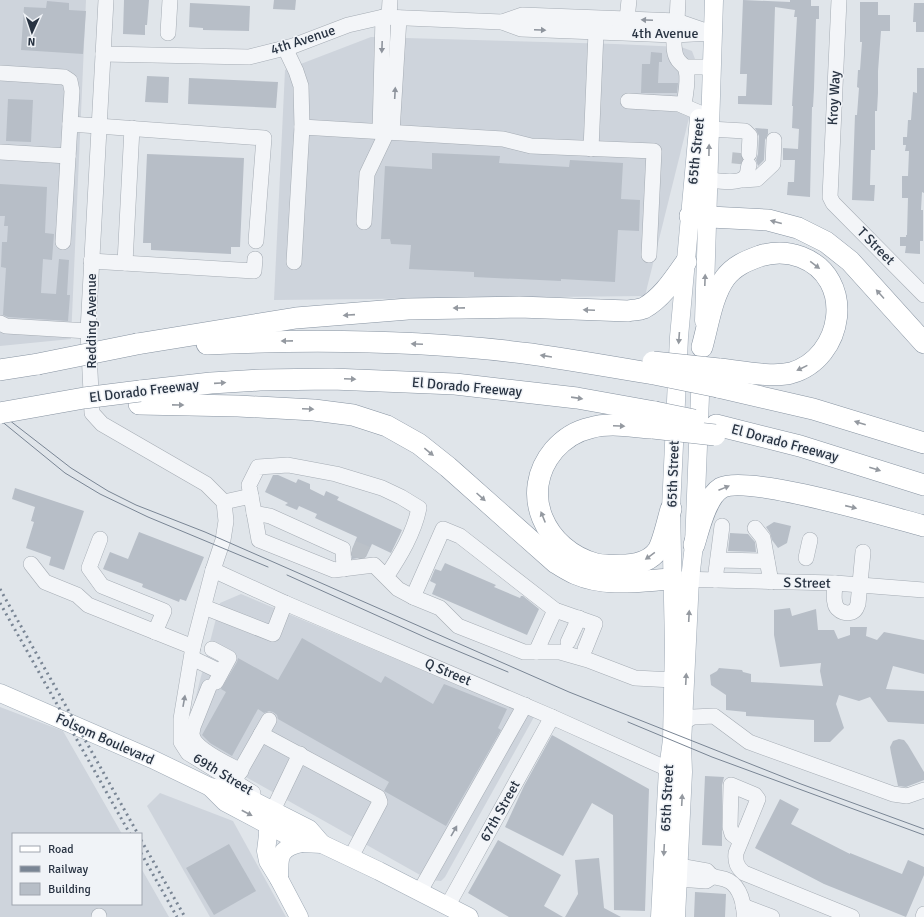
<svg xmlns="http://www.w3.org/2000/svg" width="924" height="917" viewBox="0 0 924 917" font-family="Signika,sans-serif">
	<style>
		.built { fill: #ced4dc }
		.building { fill: #b7bec7 }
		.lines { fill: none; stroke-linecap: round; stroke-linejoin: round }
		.minor-tunnel { stroke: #bbc1c8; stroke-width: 15; stroke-dasharray: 15 8; stroke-linecap: butt }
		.minor-casing { stroke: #a5acb4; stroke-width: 16 }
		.major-casing { stroke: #9faab6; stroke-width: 19 }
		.highway-casing { stroke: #8793a1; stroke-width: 22 }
		.minor { stroke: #f3f5f8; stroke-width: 15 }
		.major { stroke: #fff; stroke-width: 18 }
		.highway { stroke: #fff; stroke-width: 21 }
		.tram { stroke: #798594; stroke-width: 1 }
		.rail { stroke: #798594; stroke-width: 3; stroke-dasharray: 2 4; stroke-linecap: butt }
		.highway-bridge-casing { stroke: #8793a1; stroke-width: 22; stroke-linecap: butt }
		.highway-bridge { stroke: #fff; stroke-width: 21 }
		.oneway { fill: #8e949d }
		.oneway2 { fill: #9499a0 }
		.labels { text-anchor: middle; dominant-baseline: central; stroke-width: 3; stroke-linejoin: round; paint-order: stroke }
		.street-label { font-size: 14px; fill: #283342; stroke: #f0f3f7 }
	</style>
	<rect width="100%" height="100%" fill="#e0e5ea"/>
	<g class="built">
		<polygon points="0,0 86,0 71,339 0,346"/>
		<polygon points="371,37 615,44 681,47 692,51 695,59 689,118 645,296 274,300 285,70"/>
		<polygon points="241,594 534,717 445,877 441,881 429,880 205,754 188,727 220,603"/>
		<polygon points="0,707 63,731 122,834 13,834 13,904 141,904 141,868 169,917 0,917"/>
		<polygon points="160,793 233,821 286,917 210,917 147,806"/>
	</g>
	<g class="building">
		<polygon points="124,0 149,0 147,25 145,25 145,35 123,34"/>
		<polygon points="274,0 296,0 295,10 273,9"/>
		<polygon points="743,0 790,2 790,0 811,0 811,6 819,6 819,19 816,19 814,89 813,107 812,107 810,197 787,195 788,182 794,182 795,160 783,160 783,148 798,149 799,129 792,128 793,106 792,106 797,17 794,17 795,10 775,7 772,105 738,104 738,96 746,96 747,74 740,74"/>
		<polygon points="47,1 69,3 69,10 86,11 83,54 21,50 24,7 46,8"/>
		<polygon points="860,2 878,2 878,15 890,15 890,31 881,31 878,71 878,93 877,111 875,111 875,150 871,150 870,185 875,185 874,201 852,200 855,115 857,115 859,88 857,87 858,70 860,70 862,42 860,42"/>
		<polygon points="190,3 250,6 249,31 203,30 203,28 189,27"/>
		<polygon points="914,3 924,3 924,32 916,32 916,22 913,22"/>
		<polygon points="651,52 662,53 662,62 659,62 658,83 678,83 677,93 641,93 642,64 650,64"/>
		<polygon points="917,68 924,68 924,193 922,192 921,210 923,210 923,241 920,241 920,254 905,253 906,246 900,246 900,237 906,237 906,235 907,235 908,198 902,198 902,176 908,176 909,151 905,151 906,145 903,145 903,137 907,137 908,120 911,120 913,92 917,93"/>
		<polygon points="147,76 169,77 168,103 145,102"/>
		<polygon points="189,78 278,82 276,108 188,104"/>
		<polygon points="8,99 33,100 31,142 6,141"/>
		<polygon points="755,128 768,129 768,134 765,140 764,160 758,166 756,160 758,154 759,136"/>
		<polygon points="432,153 500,156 499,163 569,167 570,160 623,163 621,199 640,200 639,231 618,230 615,282 561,279 561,281 474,277 474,272 409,269 411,245 391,244 390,239 381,239 385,166 432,169"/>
		<polygon points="147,154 244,158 240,247 231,247 231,254 151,250 151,243 143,243"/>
		<polygon points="0,184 47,187 45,233 54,234 52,260 43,259 41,293 56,294 59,259 69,260 67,295 70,295 68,321 8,317 3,315 6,268 1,267 2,242 7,242 8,226 4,226 5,216 0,216"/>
		<polygon points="273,475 278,475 296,483 298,479 310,484 310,489 324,496 326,491 339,497 337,500 402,530 391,553 372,544 366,557 352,559 352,549 357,537 315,518 317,514 299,506 297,510 285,505 288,503 265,492"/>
		<polygon points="15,488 84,511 64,570 49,565 51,557 26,548 34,522 31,521 35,507 12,499"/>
		<polygon points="774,522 791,526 787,543 778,548 772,540 770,533 766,527"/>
		<polygon points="139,532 204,557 186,601 180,599 179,602 142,587 143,584 103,569 110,552 128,559"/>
		<polygon points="730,533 748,534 755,542 756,552 728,551"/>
		<polygon points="445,563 496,585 494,587 520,598 521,596 523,596 539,609 527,635 432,594 436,584 430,581 435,569 441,571"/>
		<polygon points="790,608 792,616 816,609 818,630 834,630 838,639 850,635 850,627 867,627 866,636 877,640 884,632 924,640 924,674 893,666 886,689 924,691 924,724 888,722 870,697 859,701 839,695 836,704 844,728 830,742 814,742 814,720 746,716 746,712 726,710 726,695 711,685 710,675 717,671 719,668 742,670 743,672 751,674 751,682 823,686 820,671 821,663 780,667 774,635 774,610"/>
		<polygon points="302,638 381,683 385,676 433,704 444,684 507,709 498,728 501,730 446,826 384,791 389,782 278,719 277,715 273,712 269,711 264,713 258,709 232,756 210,743 202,735 226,692 221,689 237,662 238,658 278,680"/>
		<polygon points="552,735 649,789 645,911 614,910 613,815 592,803 563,856 505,827 524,786"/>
		<polygon points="899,739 904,740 908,745 924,772 924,780 906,787 898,786 891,753 890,747 893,741"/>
		<polygon points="705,776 724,777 722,785 722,846 702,845"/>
		<polygon points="780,799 799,809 791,824 850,854 850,853 902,874 908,860 924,867 924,875 906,917 824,884 755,848"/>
		<polygon points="498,840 561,875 544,906 563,917 509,917 468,893"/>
		<polygon points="229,844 256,891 214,915 186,868"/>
		<polygon points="599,858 604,908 621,917 565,917 578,894 575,860"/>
		<polygon points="695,892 726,894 725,917 694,917"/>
	</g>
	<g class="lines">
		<g class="minor-tunnel">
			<polyline points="739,164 740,153"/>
			<polyline points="353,548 367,554"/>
		</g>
		<defs>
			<g id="minor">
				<polyline points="106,0 88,331 92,413 102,424 206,484 224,502 226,521 223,540 213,570 193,647 181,719 181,742 188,753 253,793"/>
				<polyline points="839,0 830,197 833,203 924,295"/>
				<polyline points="389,17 390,0"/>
				<polyline points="627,19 629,0"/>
				<polyline points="677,21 678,0"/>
				<polyline points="502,22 522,15 627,19 677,21 706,31"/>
				<polyline points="168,33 170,0"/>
				<path d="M674,35C674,44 673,53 678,60C681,64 685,66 686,70C689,81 685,95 684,106"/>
				<polyline points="285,48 296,71 301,86 302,127 294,262"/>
				<polyline points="103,54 249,57 293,46 348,25 383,17 502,22 521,29 674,35 712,33"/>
				<polyline points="685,67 712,67"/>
				<polyline points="0,73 64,77 70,81 72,91 70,124"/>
				<polyline points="628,101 679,104 700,113"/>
				<polyline points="302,127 503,139 531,146 654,151 649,255"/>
				<polyline points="710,129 745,131 750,136 749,154"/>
				<polyline points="380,132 383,17"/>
				<polyline points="392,132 399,18"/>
				<polyline points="591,149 596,32"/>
				<polyline points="0,152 68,156"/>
				<path d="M709,180C718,181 743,185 747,174C748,172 748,168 749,165"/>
				<polyline points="743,180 757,179 773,164 774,140"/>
				<polyline points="364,222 367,174 387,132"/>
				<polyline points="63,242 70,124 264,138 256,241"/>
				<polyline points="91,261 254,271 255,259"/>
				<polyline points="125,263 132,128"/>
				<polyline points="0,323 6,326 88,331"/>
				<polyline points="224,502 251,496"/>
				<polyline points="254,513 270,516 343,549 344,569"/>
				<polyline points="755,528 763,538 771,582"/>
				<polyline points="100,539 89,568 102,586 164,611 155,632"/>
				<polyline points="806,558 810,540"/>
				<polyline points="718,560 767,561"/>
				<polyline points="31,564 45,582 77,595 88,605 193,647"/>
				<polyline points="213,570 285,603 552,717 668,769 679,771"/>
				<path d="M386,577C400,556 414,533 419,508L401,497L382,488L336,474L288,465L258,467L249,485L259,540L334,570L374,565L398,589L413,597L440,608L458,626L524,652H560L588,660L635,678L673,680"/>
				<polyline points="679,579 835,583 924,590"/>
				<polyline points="715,580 722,526"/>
				<path d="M835,583C835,590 833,597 835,603C836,612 849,616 855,610C857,608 857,606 858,604L863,552"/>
				<polyline points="413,597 443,529 460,536 555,610 595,624 585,649"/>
				<polyline points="204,607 273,634 285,603"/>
				<polyline points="568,642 579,618"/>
				<polyline points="212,649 229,658 216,682"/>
				<polyline points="536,652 555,610"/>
				<polyline points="192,658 221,672"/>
				<path d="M209,687L193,727C193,729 192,731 192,734C193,749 228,764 241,771"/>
				<polyline points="684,722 693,717 714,716 749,742 893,794 907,796 924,790"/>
				<polyline points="261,734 378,797 380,802 351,857"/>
				<polyline points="235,780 269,720"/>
				<polyline points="275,806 300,754"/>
				<path d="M741,841L732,834L730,827L731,785L755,795L758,799L736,853C735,862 737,867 744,873L852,917"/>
				<path d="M679,866L707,871C714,880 719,876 729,881C740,887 745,905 744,917"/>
				<polyline points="678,879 706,881 712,877"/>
				<polyline points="420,891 525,705"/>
				<polyline points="448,905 552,717"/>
				<polyline points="743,906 772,917"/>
				<polyline points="99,917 99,916"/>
				<polyline points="923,917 924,914"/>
			</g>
			<g id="major">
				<polyline points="704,321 714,0"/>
				<polyline points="0,693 152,759 210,787 236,792 309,829 322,844"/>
				<polyline points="210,787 225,802 302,843 322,844 379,871 469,917"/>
				<polyline points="268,825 268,835 266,851 268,861 279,879 299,917"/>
				<path d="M279,879C279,857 278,848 302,843"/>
				<polyline points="660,917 668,769 672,740 674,645 671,509 679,337 699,118"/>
				<polyline points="676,917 683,772 682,744 690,579 694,545 701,371"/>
			</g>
			<g id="highway">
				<polyline points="690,216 768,220 798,228 826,242 850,261 924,343"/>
				<path d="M137,344L296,318L408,309L519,307L628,311C633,310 639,310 644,308C662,298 674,279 686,262"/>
				<path d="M207,344C315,339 424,340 531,354C572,360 613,367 654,374"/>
				<path d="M702,347C708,326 712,296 725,278C734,266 746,261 760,256C773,252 788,252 801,257C856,278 844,358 791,373C771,378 740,371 719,369"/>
				<polyline points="0,370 38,364"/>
				<polyline points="718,387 813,409 924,443"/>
				<polyline points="140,391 211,383 260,380 332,379 455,384 577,398 655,412"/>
				<path d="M139,404L238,406L314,410L353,415L387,426L419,444L448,467L556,563C563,567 569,571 576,574C606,587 640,581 671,579"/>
				<polyline points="716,425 800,446 924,485"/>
				<path d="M653,428C633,427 610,422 590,428C576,431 563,440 554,450C518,493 545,550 596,564C603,566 612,565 620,565C633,565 650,562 658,550C663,542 668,519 671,509"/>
				<path d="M694,545C699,529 706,497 721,488C747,474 890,517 924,526"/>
			</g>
		</defs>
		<use href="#minor" class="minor-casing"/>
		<use href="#major" class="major-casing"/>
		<use href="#highway" class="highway-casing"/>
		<use href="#minor" class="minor"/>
		<use href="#major" class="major"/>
		<use href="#highway" class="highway"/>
		<g class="tram">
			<polyline points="0,413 71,468 108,491 136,505 205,532 569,692 801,784 924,829"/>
			<polyline points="0,420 65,473 100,494 148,517 268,567"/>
			<polyline points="287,575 429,639 508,672"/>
			<polyline points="628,722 712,757 924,835"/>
		</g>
		<g class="rail">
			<polyline points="0,589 138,834"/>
			<polyline points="0,603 130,834"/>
			<polyline points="141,840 185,917"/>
			<polyline points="141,853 177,917"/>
		</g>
		<defs>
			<g id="highway-bridge">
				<polyline points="653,362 719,369"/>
				<polyline points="38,364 137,344"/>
				<polyline points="654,374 718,387"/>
				<polyline points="655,412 694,420"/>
				<polyline points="0,413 84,398 140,391"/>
				<polyline points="653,428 715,435"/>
			</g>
		</defs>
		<use href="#highway-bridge" class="highway-bridge-casing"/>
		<use href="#highway-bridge" class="highway-bridge"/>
	</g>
	<defs><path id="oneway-solid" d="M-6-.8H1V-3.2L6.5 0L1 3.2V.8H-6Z"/></defs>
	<g class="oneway">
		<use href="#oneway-solid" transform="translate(647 20) rotate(-177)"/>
		<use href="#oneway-solid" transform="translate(540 30) rotate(2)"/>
		<use href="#oneway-solid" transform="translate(382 47) rotate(92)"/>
		<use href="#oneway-solid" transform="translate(395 93) rotate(-87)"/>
		<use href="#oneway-solid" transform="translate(184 701) rotate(-80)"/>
		<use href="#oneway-solid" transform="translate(454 831) rotate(-60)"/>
	</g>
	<g class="oneway2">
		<use href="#oneway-solid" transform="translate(709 150) rotate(-89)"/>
		<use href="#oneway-solid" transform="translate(776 222) rotate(-165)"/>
		<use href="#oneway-solid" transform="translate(815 265) rotate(37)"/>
		<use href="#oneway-solid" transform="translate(705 280) rotate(-88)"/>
		<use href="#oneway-solid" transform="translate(880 294) rotate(-132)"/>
		<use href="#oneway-solid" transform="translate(459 308) rotate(179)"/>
		<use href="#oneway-solid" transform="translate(589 310) rotate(-178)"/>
		<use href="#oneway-solid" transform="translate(349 315) rotate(176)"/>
		<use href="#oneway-solid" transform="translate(679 338) rotate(94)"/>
		<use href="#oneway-solid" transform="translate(287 341) rotate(179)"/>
		<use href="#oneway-solid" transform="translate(417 344) rotate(-177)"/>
		<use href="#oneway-solid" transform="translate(546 356) rotate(-171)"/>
		<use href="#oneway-solid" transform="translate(802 368) rotate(154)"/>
		<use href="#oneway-solid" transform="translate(350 379) rotate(3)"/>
		<use href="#oneway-solid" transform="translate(220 383) rotate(-4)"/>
		<use href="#oneway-solid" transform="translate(577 398) rotate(8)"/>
		<use href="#oneway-solid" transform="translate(178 405) rotate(1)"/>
		<use href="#oneway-solid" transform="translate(308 409) rotate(3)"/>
		<use href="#oneway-solid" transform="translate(860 423) rotate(-163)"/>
		<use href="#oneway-solid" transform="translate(619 426) rotate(3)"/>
		<use href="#oneway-solid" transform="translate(429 452) rotate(39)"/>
		<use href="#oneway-solid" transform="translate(875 469) rotate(17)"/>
		<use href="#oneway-solid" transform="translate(724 488) rotate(-22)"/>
		<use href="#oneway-solid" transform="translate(481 497) rotate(42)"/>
		<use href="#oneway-solid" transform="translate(851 507) rotate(13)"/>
		<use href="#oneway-solid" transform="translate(543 517) rotate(-112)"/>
		<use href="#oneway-solid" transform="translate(650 556) rotate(144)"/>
		<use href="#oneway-solid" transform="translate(689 616) rotate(-87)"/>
		<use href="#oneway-solid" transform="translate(686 679) rotate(-87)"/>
		<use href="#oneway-solid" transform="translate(682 800) rotate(-87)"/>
		<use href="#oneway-solid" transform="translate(247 813) rotate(28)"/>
		<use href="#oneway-solid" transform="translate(664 850) rotate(93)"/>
	</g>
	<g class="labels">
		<g class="street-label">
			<text x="665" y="33">4th Avenue</text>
			<text transform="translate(303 40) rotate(-18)">4th Avenue</text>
			<text transform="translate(834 98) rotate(-87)">Kroy Way</text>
			<text transform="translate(696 151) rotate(-84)">65th Street</text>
			<text transform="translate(876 246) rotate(45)">T Street</text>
			<text transform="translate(91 321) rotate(-90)">Redding Avenue</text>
			<text transform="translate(467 387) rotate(5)">El Dorado Freeway</text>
			<text transform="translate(144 391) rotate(-7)">El Dorado Freeway</text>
			<text transform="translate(785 443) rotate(15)">El Dorado Freeway</text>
			<text transform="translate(673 474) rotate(-88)">65th Street</text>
			<text transform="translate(807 583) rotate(1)">S Street</text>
			<text transform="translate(448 672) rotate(23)">Q Street</text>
			<text transform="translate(105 739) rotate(24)">Folsom Boulevard</text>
			<text transform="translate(223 774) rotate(31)">69th Street</text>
			<text transform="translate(667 798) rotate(-87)">65th Street</text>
			<text transform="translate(500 811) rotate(-61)">67th Street</text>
		</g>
	</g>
	<rect x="12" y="833" width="130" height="72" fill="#f0f3f7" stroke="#a0a6af"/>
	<rect x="20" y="846" width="20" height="6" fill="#ffffff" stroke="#a0a6af"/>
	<text x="48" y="853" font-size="12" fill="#283342">Road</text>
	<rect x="20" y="866" width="20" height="6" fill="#798594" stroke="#a0a6af"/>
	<text x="48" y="873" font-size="12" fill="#283342">Railway</text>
	<rect x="20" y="883" width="20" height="12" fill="#b7bec7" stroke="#a0a6af"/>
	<text x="48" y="893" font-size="12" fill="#283342">Building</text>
	<g transform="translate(32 32) rotate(183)" stroke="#f0f3f7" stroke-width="3" paint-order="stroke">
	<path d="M0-3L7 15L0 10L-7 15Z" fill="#283342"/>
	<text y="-6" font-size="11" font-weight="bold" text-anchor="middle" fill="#283342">N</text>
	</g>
</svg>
